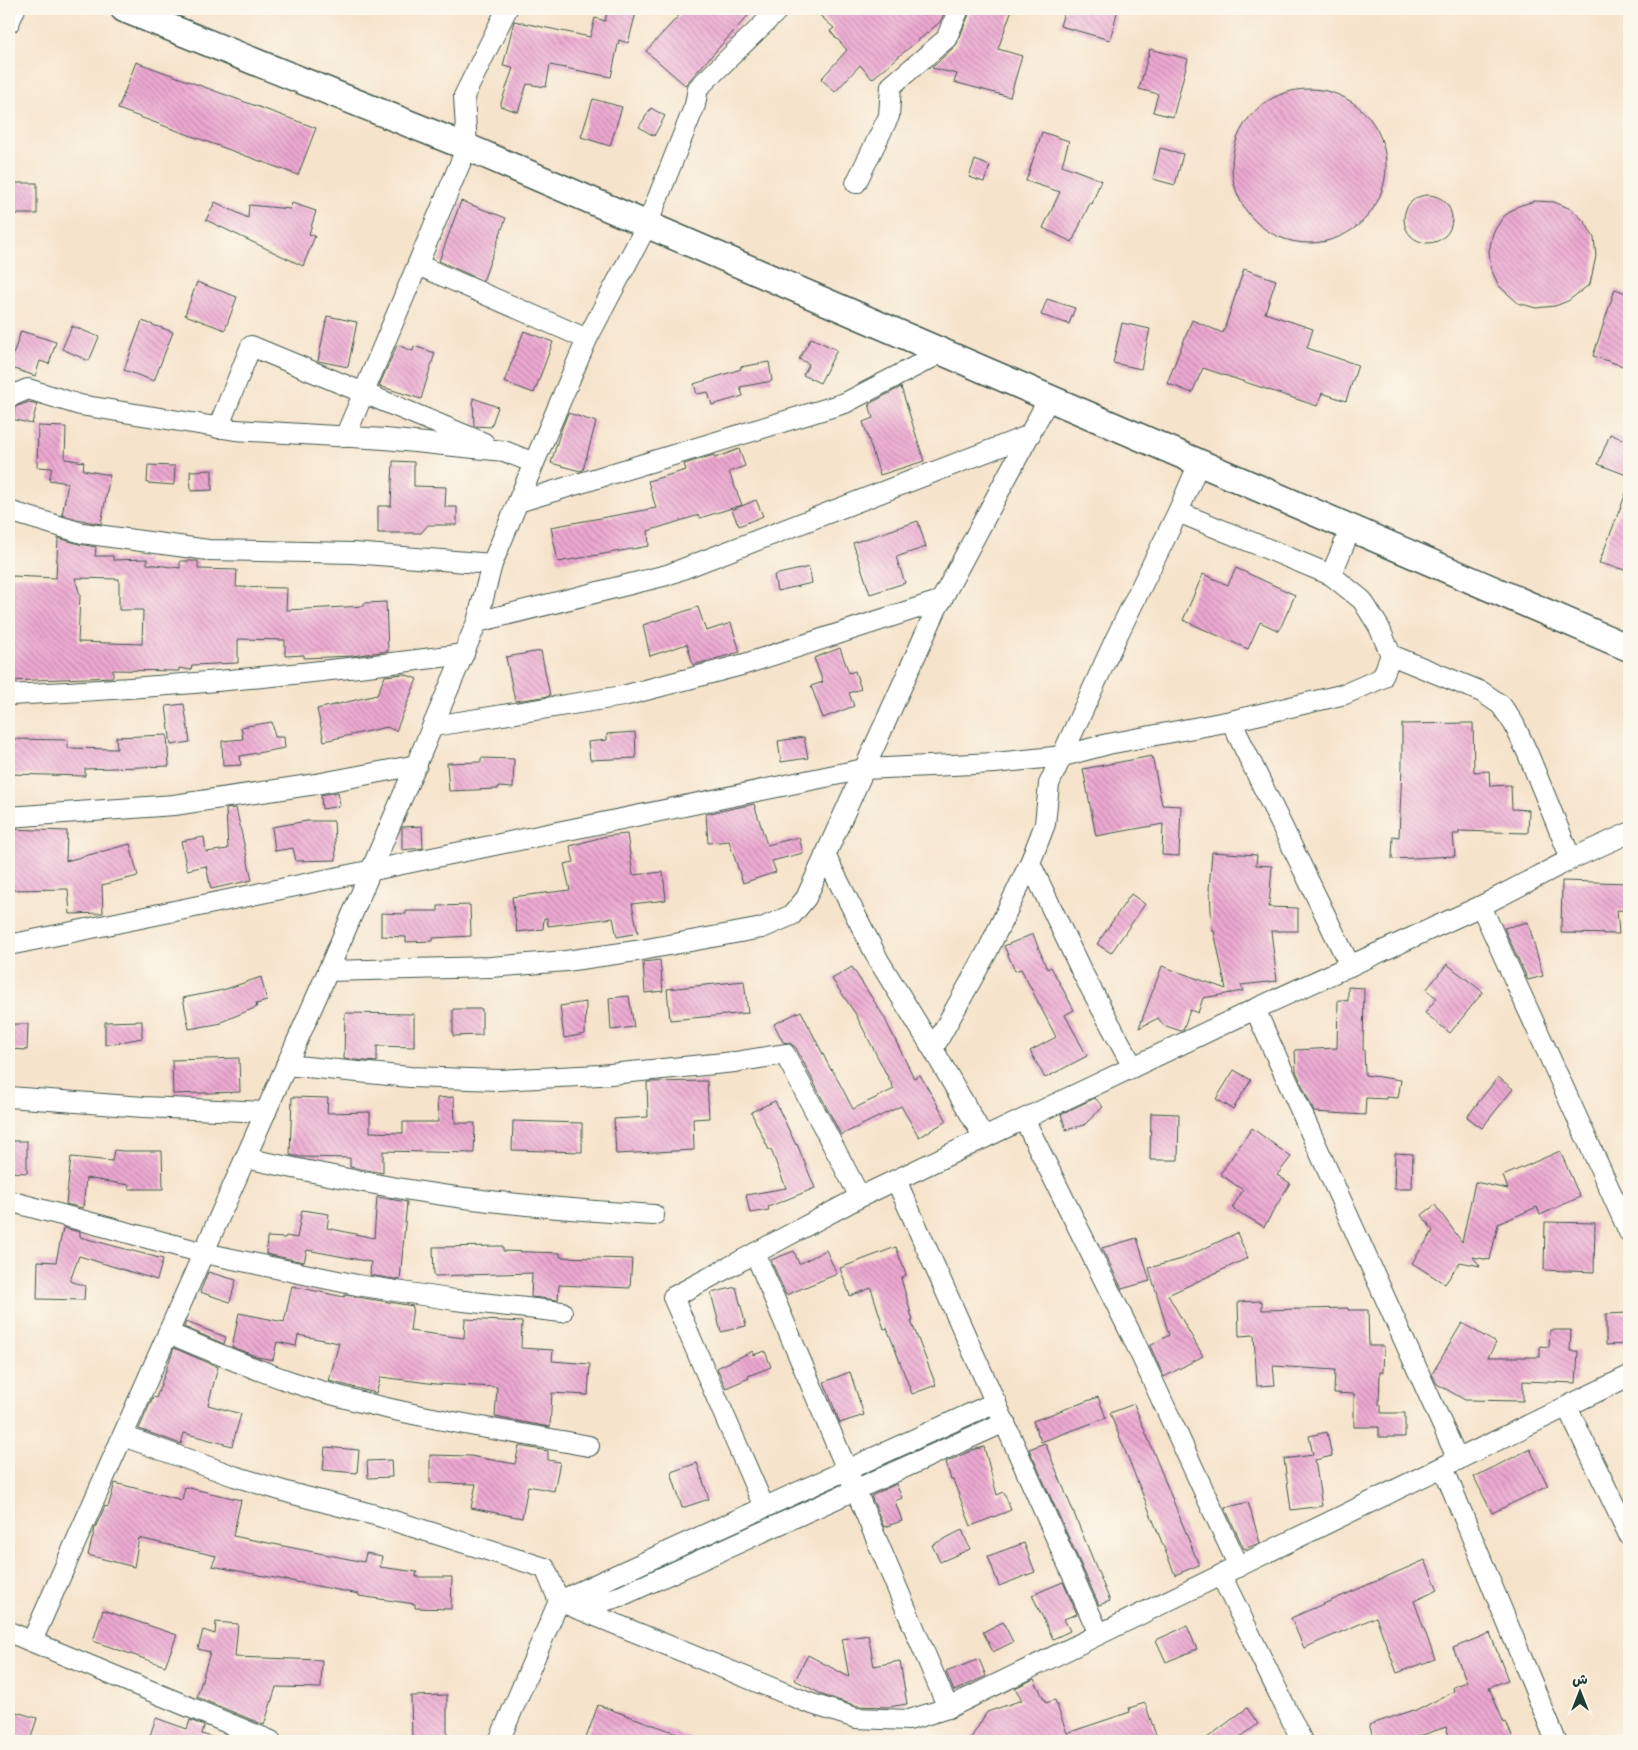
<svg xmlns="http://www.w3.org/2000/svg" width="1638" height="1750" viewBox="0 0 1638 1750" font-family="'Architects Daughter','Playpen Sans Arabic',sans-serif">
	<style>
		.building { fill: url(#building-back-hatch); fill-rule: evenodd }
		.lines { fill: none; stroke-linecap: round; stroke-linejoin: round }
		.minor-casing { stroke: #3f564b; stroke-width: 22 }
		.tertiary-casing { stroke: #3f564b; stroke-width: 29 }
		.minor { stroke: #fff; stroke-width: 20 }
		.tertiary { stroke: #fff; stroke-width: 26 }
	</style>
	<defs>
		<pattern id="building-back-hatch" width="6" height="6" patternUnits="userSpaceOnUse" patternTransform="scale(1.25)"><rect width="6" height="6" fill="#eda8d2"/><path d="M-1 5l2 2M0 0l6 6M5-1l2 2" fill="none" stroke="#bf8aab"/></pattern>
	</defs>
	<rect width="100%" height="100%" fill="#fbf7ec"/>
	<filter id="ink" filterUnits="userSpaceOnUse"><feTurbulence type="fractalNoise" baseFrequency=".02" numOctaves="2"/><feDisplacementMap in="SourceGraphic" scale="10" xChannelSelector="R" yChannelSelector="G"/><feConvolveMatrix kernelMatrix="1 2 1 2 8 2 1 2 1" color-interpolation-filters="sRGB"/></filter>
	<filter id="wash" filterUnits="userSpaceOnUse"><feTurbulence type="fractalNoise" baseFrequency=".0096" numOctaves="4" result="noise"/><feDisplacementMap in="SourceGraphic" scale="20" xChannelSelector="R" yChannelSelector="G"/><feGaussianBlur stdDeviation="1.12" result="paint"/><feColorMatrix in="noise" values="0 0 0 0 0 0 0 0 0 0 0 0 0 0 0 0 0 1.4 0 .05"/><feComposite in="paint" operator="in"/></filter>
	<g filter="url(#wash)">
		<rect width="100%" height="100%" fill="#f6e3cb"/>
		<g id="blocks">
			<g class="building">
				<polygon points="608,9 637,9 628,43 619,40 611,77 550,65 546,87 527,84 518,112 500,106 513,68 503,66 514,21 590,37 595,18 605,21"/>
				<polygon points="685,9 754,9 685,85 646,51"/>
				<polygon points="813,9 946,9 940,22 872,79 860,65 835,92 821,79 847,50 830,31 834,28"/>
				<polygon points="971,9 1012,9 998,49 1022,56 1010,97 954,82 957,74 932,68 957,44"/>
				<polygon points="1065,9 1118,9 1110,40 1060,26"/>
				<polygon points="1150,49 1188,59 1173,117 1153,112 1158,94 1139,89"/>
				<polygon points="136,62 316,128 298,175 118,109"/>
				<circle cx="1309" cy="166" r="77"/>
				<polygon points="593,99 622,107 610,146 581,137"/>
				<polygon points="651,108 665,116 654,136 639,127"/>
				<polygon points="1042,132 1069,141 1062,165 1101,180 1092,204 1090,203 1072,242 1043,228 1060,192 1026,181"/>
				<polygon points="1160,148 1183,154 1175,185 1153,179"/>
				<polygon points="975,160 990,166 984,182 969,177"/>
				<rect x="9" y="183" width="28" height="31"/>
				<circle cx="1428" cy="219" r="24"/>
				<polygon points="461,201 506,218 483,281 439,261"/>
				<polygon points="1535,201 1554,202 1571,209 1585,222 1594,238 1596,256 1590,284 1568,301 1555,306 1536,308 1518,303 1499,286 1491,269 1489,251 1493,233 1503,217 1518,206"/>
				<polygon points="215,202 248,218 249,205 290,209 292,203 316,211 309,234 315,236 303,266 206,220"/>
				<polygon points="1244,269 1276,280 1265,313 1313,329 1307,348 1358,365 1346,401 1322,393 1317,406 1203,368 1192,393 1167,383 1192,320 1223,333"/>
				<polygon points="197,282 237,297 225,330 185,315"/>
				<polygon points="1615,289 1629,294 1629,368 1593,356"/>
				<polygon points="1047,299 1075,308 1069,324 1041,315"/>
				<polygon points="327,316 357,322 348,367 318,361"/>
				<polygon points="142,321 173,332 154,381 124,370"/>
				<polygon points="1122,323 1150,329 1141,369 1113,363"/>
				<polygon points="72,326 99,337 89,361 62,349"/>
				<polygon points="21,331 56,342 49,364 40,361 35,376 9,367"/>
				<polygon points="524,331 553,342 534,393 504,382"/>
				<polygon points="811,338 837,350 820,383 803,375 809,364 799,359"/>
				<polygon points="397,345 413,351 414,346 435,353 421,399 379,386"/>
				<polygon points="769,362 772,381 740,387 743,396 712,405 708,392 697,394 694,384 741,369 740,367"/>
				<polygon points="901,387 924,461 880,475 863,422 873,418 869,404"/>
				<polygon points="473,398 498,407 491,427 474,426"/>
				<polygon points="29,402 37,404 32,424 12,419 15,407"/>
				<polygon points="568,413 596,422 583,470 580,471 551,463 560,433"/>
				<polygon points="38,426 66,427 65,459 84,462 83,470 110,475 101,524 85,521 62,515 68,483 49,480 52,468 37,467"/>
				<polygon points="1610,434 1629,442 1629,476 1598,464"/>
				<polygon points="739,449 745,466 729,472 742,505 700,518 699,515 648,531 649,546 558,562 551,527 656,508 648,481 686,470 684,464 714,455 715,458"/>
				<polygon points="393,461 414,462 414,486 446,487 445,507 457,507 457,525 428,525 421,533 378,533 378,506 391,506"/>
				<polygon points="148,465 175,466 174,485 147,483"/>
				<polygon points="212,470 212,490 191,491 190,471"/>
				<polygon points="1628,488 1629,489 1629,571 1599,563"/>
				<polygon points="756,500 763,516 739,526 732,510"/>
				<polygon points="918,521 926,547 896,557 905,583 870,594 853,543"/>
				<path d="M58,538L79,544L96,547L95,556H113V560L147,559V564L180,568V561H198V569L237,570L236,587L287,588L286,610L364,606V603L386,602L388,651L352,656L304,658V655L285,656V640L238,639V663L192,665L191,670L179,668V671L113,670V677L9,681V601H10L12,576L56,578ZM75,578L119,579V610H143L142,644L78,642L80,595Z"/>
				<polygon points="809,567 812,583 777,591 774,575"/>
				<polygon points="1236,568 1295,595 1279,631 1260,622 1248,649 1183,620 1203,574 1228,585"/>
				<polygon points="698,607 706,631 731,623 740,652 693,665 687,644 650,656 643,625"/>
				<polygon points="840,648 849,673 855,671 861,689 849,693 854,706 823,718 811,686 823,682 814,658"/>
				<polygon points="541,651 550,696 515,701 506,657"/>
				<polygon points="404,674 417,679 396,731 387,727 324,741 317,709 377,695 385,676"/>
				<polygon points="184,704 190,742 171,745 166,706"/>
				<polygon points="272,722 275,737 284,737 285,748 240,756 241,765 223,766 222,741 243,739 241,727"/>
				<polygon points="1473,723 1474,772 1489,771 1490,786 1511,785 1512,809 1529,810 1528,833 1459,831 1459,834 1453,834 1455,856 1392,859 1393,836 1399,837 1402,766 1402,724"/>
				<polygon points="635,732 636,758 590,760 588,742 607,740 607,734"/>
				<polygon points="167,735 169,766 85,769 85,776 9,774 9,739 68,740 68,748 117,749 116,737"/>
				<polygon points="804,737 808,758 781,762 778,741"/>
				<polygon points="1152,756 1162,805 1181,806 1179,856 1162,855 1163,824 1096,836 1083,769"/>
				<polygon points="481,758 514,759 513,788 498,787 498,789 449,791 447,763 481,762"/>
				<polygon points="338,792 340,806 322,809 321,795"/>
				<polygon points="754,804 767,845 799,837 803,853 772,861 776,872 743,883 729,841 708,843 706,814"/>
				<polygon points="236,808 252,880 211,889 206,866 187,870 181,841 204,837 206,852 228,849 226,809"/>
				<polygon points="307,821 334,821 336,860 296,861 293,848 275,851 272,827"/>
				<polygon points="422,826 423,848 402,850 402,827"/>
				<polygon points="9,829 67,831 66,861 130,844 138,876 102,885 103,913 70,914 68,889 9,890"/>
				<polygon points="627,834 633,875 663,872 666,900 632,904 638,933 617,937 613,918 548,926 547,918 544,918 543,929 517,932 512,897 570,890 564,864 574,862 570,846 606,836"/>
				<polygon points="1212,852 1257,855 1256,865 1272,866 1269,907 1298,908 1298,931 1271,931 1277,981 1241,985 1243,991 1203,998 1198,1013 1190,1010 1183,1030 1181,1031 1163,1025 1158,1018 1139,1028 1162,966 1226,989 1214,931 1212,931 1210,890 1209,890"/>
				<polygon points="1562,881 1629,883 1629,911 1617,910 1619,934 1561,933"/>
				<polygon points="1131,894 1145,904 1111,953 1097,944"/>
				<polygon points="470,905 471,936 433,938 433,941 406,942 406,937 381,936 381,913 406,914 406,911 438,911 438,906"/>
				<polygon points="1528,922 1543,976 1528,980 1504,928"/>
				<polygon points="1033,934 1047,969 1051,967 1074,1010 1065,1015 1087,1056 1045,1078 1030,1051 1056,1037 1021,969 1015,971 1004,946"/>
				<polygon points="660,960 663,991 645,993 643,962"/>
				<polygon points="1447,964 1483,992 1450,1033 1425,1013 1437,998 1426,990"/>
				<polygon points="852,967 883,1015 914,1078 920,1075 947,1121 919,1137 901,1106 841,1135 796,1048 790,1043 783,1042 774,1024 801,1011 831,1070 832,1069 853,1109 894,1089 855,1013 832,979"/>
				<polygon points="261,977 267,1001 256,1004 257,1007 221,1022 222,1023 189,1029 183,998 223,990"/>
				<polygon points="744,981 748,1013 670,1020 667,989"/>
				<polygon points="1348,987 1364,988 1363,1050 1364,1050 1365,1075 1401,1080 1398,1098 1386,1097 1386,1099 1366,1098 1365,1115 1314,1112 1296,1071 1295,1050 1337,1048 1338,1000 1348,1001"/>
				<polygon points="629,996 634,1027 611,1030 609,998"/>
				<polygon points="586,1002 585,1034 564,1038 560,1006"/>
				<polygon points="453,1009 482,1009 482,1035 453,1036"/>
				<polygon points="345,1013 414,1014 414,1047 377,1046 377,1062 344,1059"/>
				<polygon points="142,1021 142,1038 105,1045 105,1022"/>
				<polygon points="10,1024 28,1024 27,1050 9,1049"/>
				<polygon points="239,1058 240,1092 173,1094 172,1060"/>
				<polygon points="1234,1070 1251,1080 1233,1109 1216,1099"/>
				<polygon points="1498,1077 1513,1089 1482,1128 1467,1117"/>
				<polygon points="707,1081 709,1118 693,1119 694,1150 616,1154 614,1119 648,1117 647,1082"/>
				<polygon points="292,1097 328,1098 327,1113 370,1112 370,1132 403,1133 403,1122 438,1122 437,1098 454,1097 455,1123 475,1123 474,1153 383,1151 383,1173 350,1167 350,1158 301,1157 290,1155"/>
				<polygon points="1095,1098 1103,1107 1084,1125 1066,1130 1061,1114"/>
				<polygon points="775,1101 796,1145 797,1144 815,1188 768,1207 769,1210 750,1213 746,1195 786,1188 771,1150 769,1150 751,1112"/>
				<polygon points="1151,1113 1179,1114 1178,1160 1150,1160"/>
				<polygon points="513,1121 582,1123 582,1152 512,1150"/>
				<polygon points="1252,1128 1291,1157 1277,1175 1290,1183 1264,1227 1232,1208 1243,1190 1220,1174"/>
				<polygon points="9,1141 27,1141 27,1173 9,1172"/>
				<polygon points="114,1150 123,1151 162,1151 163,1189 129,1189 129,1185 86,1178 83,1208 66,1204 71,1157 112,1161"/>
				<polygon points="1560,1151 1580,1197 1540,1215 1537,1207 1498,1224 1490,1260 1473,1257 1480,1266 1460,1262 1445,1284 1412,1263 1433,1231 1422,1215 1435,1205 1462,1242 1475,1182 1508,1189 1503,1176"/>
				<polygon points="1395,1153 1413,1154 1412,1189 1394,1189"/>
				<polygon points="377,1197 407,1202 400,1280 370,1275 371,1262 307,1250 304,1262 266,1254 267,1237 285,1238 286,1236 297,1238 302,1210 329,1214 327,1228 374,1238"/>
				<polygon points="1545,1222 1595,1223 1594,1272 1544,1270"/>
				<polygon points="63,1228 80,1232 80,1237 163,1259 157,1280 79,1256 70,1281 85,1286 84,1300 37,1299 38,1261 56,1262"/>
				<polygon points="1237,1233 1248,1258 1168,1295 1203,1356 1164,1377 1150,1346 1169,1335 1149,1268 1182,1259"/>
				<polygon points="1137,1238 1150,1281 1122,1289 1102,1248"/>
				<polygon points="503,1246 503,1251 560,1253 560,1257 632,1259 630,1288 559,1285 558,1300 531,1297 532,1273 434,1276 433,1247"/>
				<polygon points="896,1247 906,1275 901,1278 913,1321 911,1321 936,1385 912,1394 887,1328 884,1329 871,1288 850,1296 840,1268"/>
				<polygon points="826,1250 837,1274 786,1295 771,1260 794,1251 799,1264"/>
				<polygon points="208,1272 236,1280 230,1302 200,1292"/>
				<polygon points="292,1286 344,1297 345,1295 413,1306 410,1331 464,1338 465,1319 522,1322 521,1348 553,1350 552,1361 590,1364 588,1395 552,1393 550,1427 495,1417 497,1387 436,1384 381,1377 376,1393 329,1381 339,1343 298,1335 296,1346 277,1342 273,1360 258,1357 232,1347 239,1313 284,1322"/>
				<polygon points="736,1287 746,1326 721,1332 711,1293"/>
				<polygon points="1262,1301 1262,1310 1348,1308 1348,1310 1368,1310 1369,1346 1384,1346 1383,1372 1380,1372 1379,1405 1381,1405 1381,1413 1405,1413 1405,1437 1379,1437 1379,1427 1354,1427 1354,1394 1334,1393 1335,1370 1273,1366 1275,1385 1257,1386 1254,1335 1239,1336 1238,1302"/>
				<polygon points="1628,1313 1629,1344 1606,1345 1606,1314"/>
				<polygon points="186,1322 226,1337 224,1344 184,1327"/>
				<polygon points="1462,1323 1496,1343 1488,1357 1540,1357 1540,1346 1549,1347 1550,1330 1571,1330 1570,1351 1578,1351 1576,1383 1523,1381 1523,1401 1465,1400 1437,1384 1432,1374"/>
				<polygon points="174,1348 218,1367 208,1405 241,1414 232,1446 184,1433 181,1444 139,1429 153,1397 156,1398"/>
				<polygon points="753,1351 753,1355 765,1351 771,1367 748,1376 749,1378 726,1388 717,1368"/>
				<polygon points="850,1372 864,1415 840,1423 824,1382"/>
				<polygon points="1098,1397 1106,1418 1041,1442 1033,1421"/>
				<polygon points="1134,1404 1199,1565 1175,1575 1110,1413"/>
				<polygon points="1327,1432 1332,1456 1315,1460 1322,1506 1291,1510 1284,1459 1313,1455 1309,1436"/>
				<polygon points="1045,1443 1110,1601 1099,1605 1029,1449"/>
				<polygon points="519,1446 548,1451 548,1460 560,1462 554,1491 528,1486 522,1518 471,1508 476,1484 430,1483 430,1455 470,1456 515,1464"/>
				<polygon points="325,1447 359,1450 357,1473 323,1470"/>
				<polygon points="984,1447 997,1495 1004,1492 1011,1510 971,1526 953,1480 951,1480 946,1462 973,1450"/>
				<polygon points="1530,1449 1548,1486 1492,1513 1474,1477"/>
				<polygon points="391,1460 392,1477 368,1478 367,1461"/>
				<polygon points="697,1463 709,1499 682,1508 671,1472"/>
				<polygon points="115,1483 182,1500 185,1487 241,1500 233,1536 364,1562 366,1553 382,1556 380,1567 417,1572 416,1577 452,1577 451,1609 415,1608 415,1604 359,1596 359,1594 212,1566 216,1556 139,1538 134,1567 88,1555 95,1528 105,1506 108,1507"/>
				<polygon points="896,1484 902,1498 895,1501 902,1521 884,1527 871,1496"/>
				<polygon points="1248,1502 1260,1543 1244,1549 1225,1508"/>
				<polygon points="962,1530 970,1549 940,1562 932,1545"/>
				<polygon points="1024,1543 1035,1572 999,1586 988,1556"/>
				<polygon points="1425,1560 1438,1590 1414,1601 1435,1659 1397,1673 1376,1617 1304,1648 1291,1618"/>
				<polygon points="1063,1582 1077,1614 1064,1619 1070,1631 1053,1639 1032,1595"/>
				<polygon points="103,1610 177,1635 165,1666 93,1641"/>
				<polygon points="216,1622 238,1624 235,1657 322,1660 321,1688 276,1687 264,1725 197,1697 210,1652 198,1649 203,1630 215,1634"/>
				<polygon points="1003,1622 1013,1642 993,1652 983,1632"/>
				<polygon points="1187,1626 1197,1649 1166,1662 1156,1640"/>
				<polygon points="1490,1633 1508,1680 1489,1687 1504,1723 1506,1722 1514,1741 1493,1741 1490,1735 1474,1741 1451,1741 1446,1727 1405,1741 1375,1741 1369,1725 1413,1710 1414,1712 1454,1691 1453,1687 1467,1682 1453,1648"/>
				<polygon points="868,1635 874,1666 900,1661 907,1704 888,1707 858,1706 825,1696 795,1680 808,1655 849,1677 842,1639"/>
				<polygon points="979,1659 986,1676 954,1691 946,1672"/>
				<polygon points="1034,1679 1046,1703 1055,1700 1067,1733 1130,1712 1129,1708 1145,1703 1158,1741 969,1741 987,1712 1022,1700 1015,1688"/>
				<polygon points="447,1695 447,1741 412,1741 411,1696"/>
				<polygon points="598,1705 693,1739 692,1741 585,1741"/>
				<polygon points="1247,1708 1258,1724 1235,1741 1203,1741"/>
				<polygon points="9,1710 37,1718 30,1741 9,1741"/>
				<polygon points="156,1718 187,1729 190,1720 204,1726 202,1734 215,1738 215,1741 148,1741"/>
			</g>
		</g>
	</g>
	<g filter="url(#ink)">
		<use href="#blocks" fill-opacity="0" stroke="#3f564b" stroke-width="1"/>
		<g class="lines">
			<defs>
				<g id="minor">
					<polyline points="9,23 15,9"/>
					<polyline points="856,183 889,116 891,86 946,39 959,9"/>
					<polyline points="418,265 587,339"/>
					<polyline points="9,397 28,389 80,405 235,430 385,439 504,451 534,463"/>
					<polyline points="218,428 251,346 484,443"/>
					<polyline points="345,437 467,147 464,96 507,9"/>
					<polyline points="518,502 845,403 943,352"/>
					<polyline points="9,511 82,533 208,550 353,553 492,564"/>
					<polyline points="1178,512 1331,575 1362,600 1379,627 1391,655 1482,692 1501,705 1514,724 1528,754 1571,859"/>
					<polyline points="1331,575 1351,528"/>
					<polyline points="477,622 667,575 1030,435"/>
					<path d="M9,695C161,688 313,674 464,654"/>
					<polyline points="1231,721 1350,966"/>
					<polyline points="434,726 623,696 745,664 942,600"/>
					<polyline points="9,817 174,805 316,784 417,765"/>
					<polyline points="825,855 879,961 933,1049 984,1138"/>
					<polyline points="1030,863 1082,972 1133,1067"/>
					<polyline points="1481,906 1629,1232"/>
					<polyline points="9,945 864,769 995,763 1063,756 1108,744 1231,721 1345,694 1382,678 1391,655"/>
					<polyline points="328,971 491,967 566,961 636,951 762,928 792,915 806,898 937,608 1049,398"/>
					<polyline points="1255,1009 1458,1460"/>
					<polyline points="933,1049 987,952 1030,863 1045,824 1049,784 1116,638 1178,512 1199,463"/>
					<polyline points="286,1065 410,1077 499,1080 600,1075 735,1062 785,1054 860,1197"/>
					<polyline points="9,1097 143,1107 266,1112"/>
					<polyline points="1024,1119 1133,1338 1239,1567"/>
					<path d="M245,1158C318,1173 391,1189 465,1198C528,1206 591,1211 654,1215"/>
					<polyline points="896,1180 1099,1634"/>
					<polyline points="9,1201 204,1253 357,1285 455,1300 562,1312"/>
					<polyline points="755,1253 948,1708"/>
					<path d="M168,1333C209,1350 250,1368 292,1382C388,1414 490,1428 589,1446"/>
					<polyline points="1567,1407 1629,1535"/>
					<polyline points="123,1436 234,1476 290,1493 375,1515 545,1568 559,1601 996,1402"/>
					<polyline points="1443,1467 1556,1741"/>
					<polyline points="764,1507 673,1297 860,1197 1255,1009 1481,906 1571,859 1629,833"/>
					<polyline points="1221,1575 1302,1741"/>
					<polyline points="578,1609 621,1596 1005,1422"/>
					<polyline points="9,1632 271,1741"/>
					<polyline points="32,1641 328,971 477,622 492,564 534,463 587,339 647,225 695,105 698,88 779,9"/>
					<polyline points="499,1741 559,1601 809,1703 856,1718 909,1720 948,1708 1629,1376"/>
				</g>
				<polyline id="tertiary" points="124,9 467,147 1629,648"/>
			</defs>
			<use href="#minor" class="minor-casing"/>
			<use href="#tertiary" class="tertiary-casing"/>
			<use href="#minor" class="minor"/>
			<use href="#tertiary" class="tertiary"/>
		</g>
	</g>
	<rect width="1638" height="1750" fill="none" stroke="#fbf7ec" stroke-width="30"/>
	<g transform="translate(1580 1692)" stroke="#fbf7ec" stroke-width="4" paint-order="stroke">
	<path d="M0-4L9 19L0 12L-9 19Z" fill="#1f3d34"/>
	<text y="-8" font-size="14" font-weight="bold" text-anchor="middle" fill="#1f3d34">ش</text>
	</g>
</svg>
